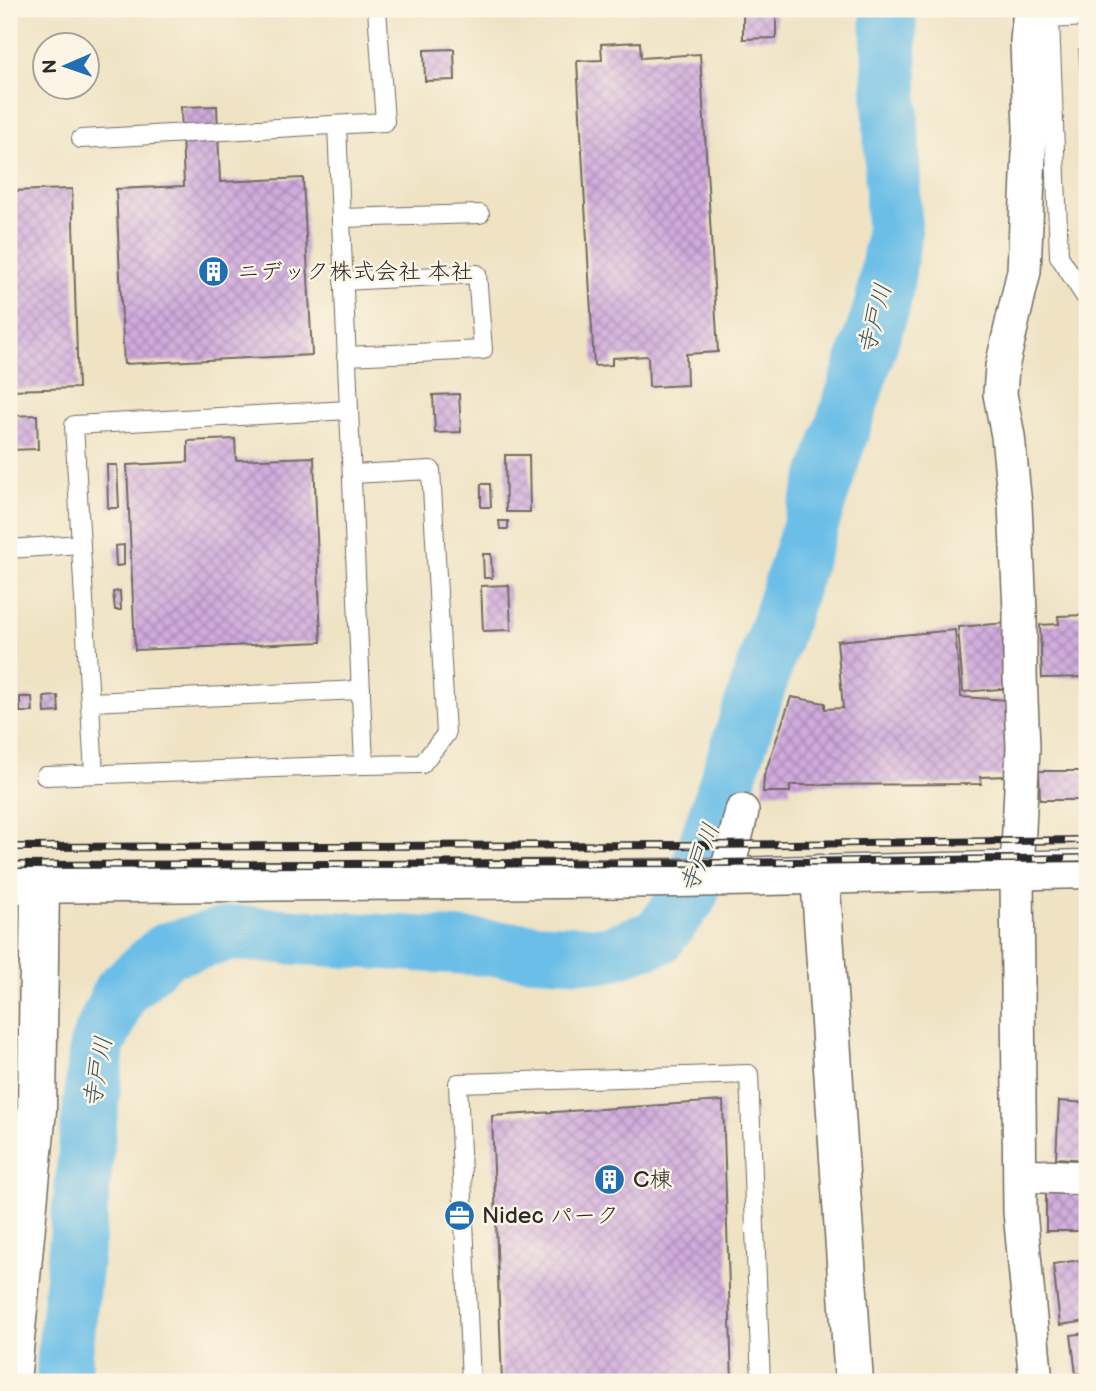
<svg xmlns="http://www.w3.org/2000/svg" width="1096" height="1391" viewBox="0 0 1096 1391" font-family="'Balsamiq Sans','Klee One',sans-serif">
	<style>
		.lines { fill: none; stroke-linecap: round; stroke-linejoin: round }
		.river { stroke: #6bbee7; stroke-width: 56 }
		.building { fill: url(#building-cross-hatch) }
		.service-casing { stroke: #706b61; stroke-width: 20 }
		.minor-casing { stroke: #706b61; stroke-width: 36 }
		.tertiary-casing { stroke: #706b61; stroke-width: 41 }
		.service { stroke: #fff; stroke-width: 18 }
		.minor { stroke: #fff; stroke-width: 33 }
		.tertiary { stroke: #fff; stroke-width: 38 }
		.rail-casing { stroke: #2b2b2b; stroke-width: 8 }
		.rail { stroke: #fcf5e5; stroke-width: 5; stroke-dasharray: 16; stroke-linecap: butt }
		.labels { text-anchor: middle; dominant-baseline: central; stroke-width: 5; stroke-linejoin: round; paint-order: stroke }
		.poi-label { font-size: 23px; fill: #2b2b2b; stroke: #fcf5e5; text-anchor: start }
		.water-label { font-size: 24px; font-style: italic; fill: #3e5763; stroke: #fcf5e5 }
	</style>
	<defs>
		<pattern id="building-cross-hatch" width="8" height="8" patternUnits="userSpaceOnUse" patternTransform="scale(1.75)"><rect width="8" height="8" fill="#d0aadd"/><path d="M0 0l8 8M0 8l8-8" fill="none" stroke="#a98bb3"/></pattern>
	</defs>
	<rect width="100%" height="100%" fill="#fcf5e5"/>
	<filter id="ink" filterUnits="userSpaceOnUse"><feTurbulence type="fractalNoise" baseFrequency=".0143" numOctaves="2"/><feDisplacementMap in="SourceGraphic" scale="14" xChannelSelector="R" yChannelSelector="G"/><feConvolveMatrix kernelMatrix="1 2 1 2 8 2 1 2 1" color-interpolation-filters="sRGB"/></filter>
	<filter id="wash" filterUnits="userSpaceOnUse"><feTurbulence type="fractalNoise" baseFrequency=".00686" numOctaves="4" result="noise"/><feDisplacementMap in="SourceGraphic" scale="28" xChannelSelector="R" yChannelSelector="G"/><feGaussianBlur stdDeviation="1.57" result="paint"/><feColorMatrix in="noise" values="0 0 0 0 0 0 0 0 0 0 0 0 0 0 0 0 0 1.4 0 .05"/><feComposite in="paint" operator="in"/></filter>
	<g filter="url(#wash)">
		<rect width="100%" height="100%" fill="#efe3c4"/>
		<g class="lines">
			<polyline class="river" points="64,1382 65,1354 97,1046 120,992 167,950 232,933 604,955 658,937 690,895 883,303 894,232 888,9"/>
		</g>
		<g id="blocks">
			<g class="building">
				<polygon points="743,9 776,9 776,38 743,39"/>
				<polygon points="640,42 641,58 700,54 718,352 686,354 687,385 649,387 648,356 612,358 612,365 594,366 577,61 602,60 601,44"/>
				<polygon points="454,49 455,80 425,81 424,50"/>
				<polygon points="1079,49 1087,49 1087,152 1085,152"/>
				<polygon points="217,106 220,182 303,178 312,355 124,364 116,189 184,186 181,107"/>
				<polygon points="72,189 78,388 9,390 9,191"/>
				<polygon points="459,394 461,432 435,433 433,395"/>
				<polygon points="37,415 38,449 9,450 9,416"/>
				<polygon points="235,439 236,460 314,457 321,642 135,650 127,465 188,462 188,441"/>
				<polygon points="505,455 529,455 530,512 506,512"/>
				<polygon points="107,465 117,465 119,508 108,508"/>
				<polygon points="481,484 490,484 491,507 481,507"/>
				<polygon points="499,521 508,521 508,529 500,529"/>
				<polygon points="124,545 124,565 116,566 115,546"/>
				<polygon points="483,554 491,554 492,578 484,578"/>
				<polygon points="509,585 511,630 483,631 481,586"/>
				<polygon points="120,591 121,610 115,610 113,592"/>
				<polygon points="1087,615 1087,677 1042,678 1040,625 1059,624 1058,616"/>
				<polygon points="1007,623 1012,688 963,692 958,627"/>
				<polygon points="955,630 961,697 1008,700 1008,776 980,777 981,784 790,785 790,792 763,792 764,776 791,697 825,703 825,709 843,708 837,641"/>
				<polygon points="58,696 59,712 45,713 44,697"/>
				<polygon points="20,697 32,697 33,712 20,712"/>
				<polygon points="1039,771 1087,771 1087,800 1040,800"/>
				<polygon points="723,1101 732,1382 502,1382 492,1116"/>
				<polygon points="1059,1101 1087,1103 1087,1160 1056,1158"/>
				<polygon points="1087,1191 1087,1231 1046,1231 1046,1192"/>
				<polygon points="1087,1259 1087,1321 1060,1325 1053,1264"/>
				<polygon points="1087,1333 1087,1372 1076,1374 1071,1335"/>
				<polygon points="1087,1374 1087,1382 1068,1382 1067,1377"/>
			</g>
		</g>
	</g>
	<g filter="url(#ink)">
		<use href="#blocks" fill-opacity="0" stroke="#706b61" stroke-width="2"/>
		<g class="lines">
			<defs>
				<g id="service">
					<polyline points="1087,17 1050,19 1059,256 1084,295 1087,294"/>
					<polyline points="81,139 385,122 377,9"/>
					<polyline points="341,218 480,214"/>
					<polyline points="343,281 477,274 483,350 346,356"/>
					<polyline points="352,474 431,470 446,734 422,764 364,765"/>
					<polyline points="9,549 81,544"/>
					<polyline points="90,702 361,690"/>
					<polyline points="94,774 74,425 349,410"/>
					<polyline points="45,776 364,765 337,125"/>
					<polyline points="471,1382 458,1083 749,1074 761,1382"/>
				</g>
				<g id="minor">
					<polyline points="1030,9 1027,41 1030,129 1024,271 1002,367 1000,394 1008,436 1015,505 1020,611 1020,675 1023,747 1017,871 1020,1212 1036,1382"/>
					<polyline points="726,876 742,811"/>
					<polyline points="1021,1175 1087,1178"/>
				</g>
				<g id="tertiary">
					<polyline points="820,874 854,1382"/>
					<polyline points="9,884 677,878 1087,869"/>
					<polyline points="11,1382 37,1110 40,884"/>
				</g>
			</defs>
			<use href="#service" class="service-casing"/>
			<use href="#minor" class="minor-casing"/>
			<use href="#tertiary" class="tertiary-casing"/>
			<use href="#service" class="service"/>
			<use href="#minor" class="minor"/>
			<use href="#tertiary" class="tertiary"/>
			<defs>
				<g id="rail">
					<polyline points="9,847 711,845 1087,840"/>
					<polyline points="9,865 711,863 1087,858"/>
				</g>
			</defs>
			<use href="#rail" class="rail-casing"/>
			<use href="#rail" class="rail"/>
		</g>
	</g>
	<defs>
		<symbol id="building-disc" viewBox="-11 -11 22 22"><circle r="9.5" fill="#1f6fb2" stroke="#fcf5e5"/><path d="M-4-6H4V6H1V3H-1V6H-4ZM-2.5-4.3h1.7v1.8h-1.7ZM.8-4.3h1.7v1.8H.8ZM-2.5-1h1.7V.8h-1.7ZM.8-1h1.7V.8H.8Z" fill="#fff"/></symbol>
		<symbol id="office-disc" viewBox="-11 -11 22 22"><circle r="9.5" fill="#1f6fb2" stroke="#fcf5e5"/><path d="M-6-3h4V-5.5h4V-3h4V5H-6ZM-1-4.5V-3h2v-1.5ZM-6 0V1H6V0Z" fill="#fff"/></symbol>
	</defs>
	<g fill-rule="evenodd">
		<use href="#building-disc" x="196" y="254" width="35" height="35"/>
		<use href="#building-disc" x="592" y="1162" width="35" height="35"/>
		<use href="#office-disc" x="442" y="1198" width="35" height="35"/>
	</g>
	<g class="labels">
		<g class="poi-label">
			<text x="237" y="272">ニデック株式会社 本社</text>
			<text x="633" y="1180">C棟</text>
			<text x="482" y="1216">Nidec パーク</text>
		</g>
		<g class="water-label">
			<text transform="translate(875 319) rotate(-75)">寺戸川</text>
			<text transform="translate(700 858) rotate(-70)">寺戸川</text>
			<text transform="translate(98 1072) rotate(-80)">寺戸川</text>
		</g>
	</g>
	<rect width="1096" height="1391" fill="none" stroke="#fcf5e5" stroke-width="35"/>
	<g transform="translate(66 66) rotate(268)"><circle r="33" fill="#fcf5e5" stroke="#a8a49b" stroke-width="2"/>
	<path d="M0-5L12 26L0 18L-12 26Z" fill="#1f6fb2"/>
	<text y="-10" font-size="19" font-weight="bold" text-anchor="middle" fill="#2b2b2b">N</text>
	</g>
</svg>
